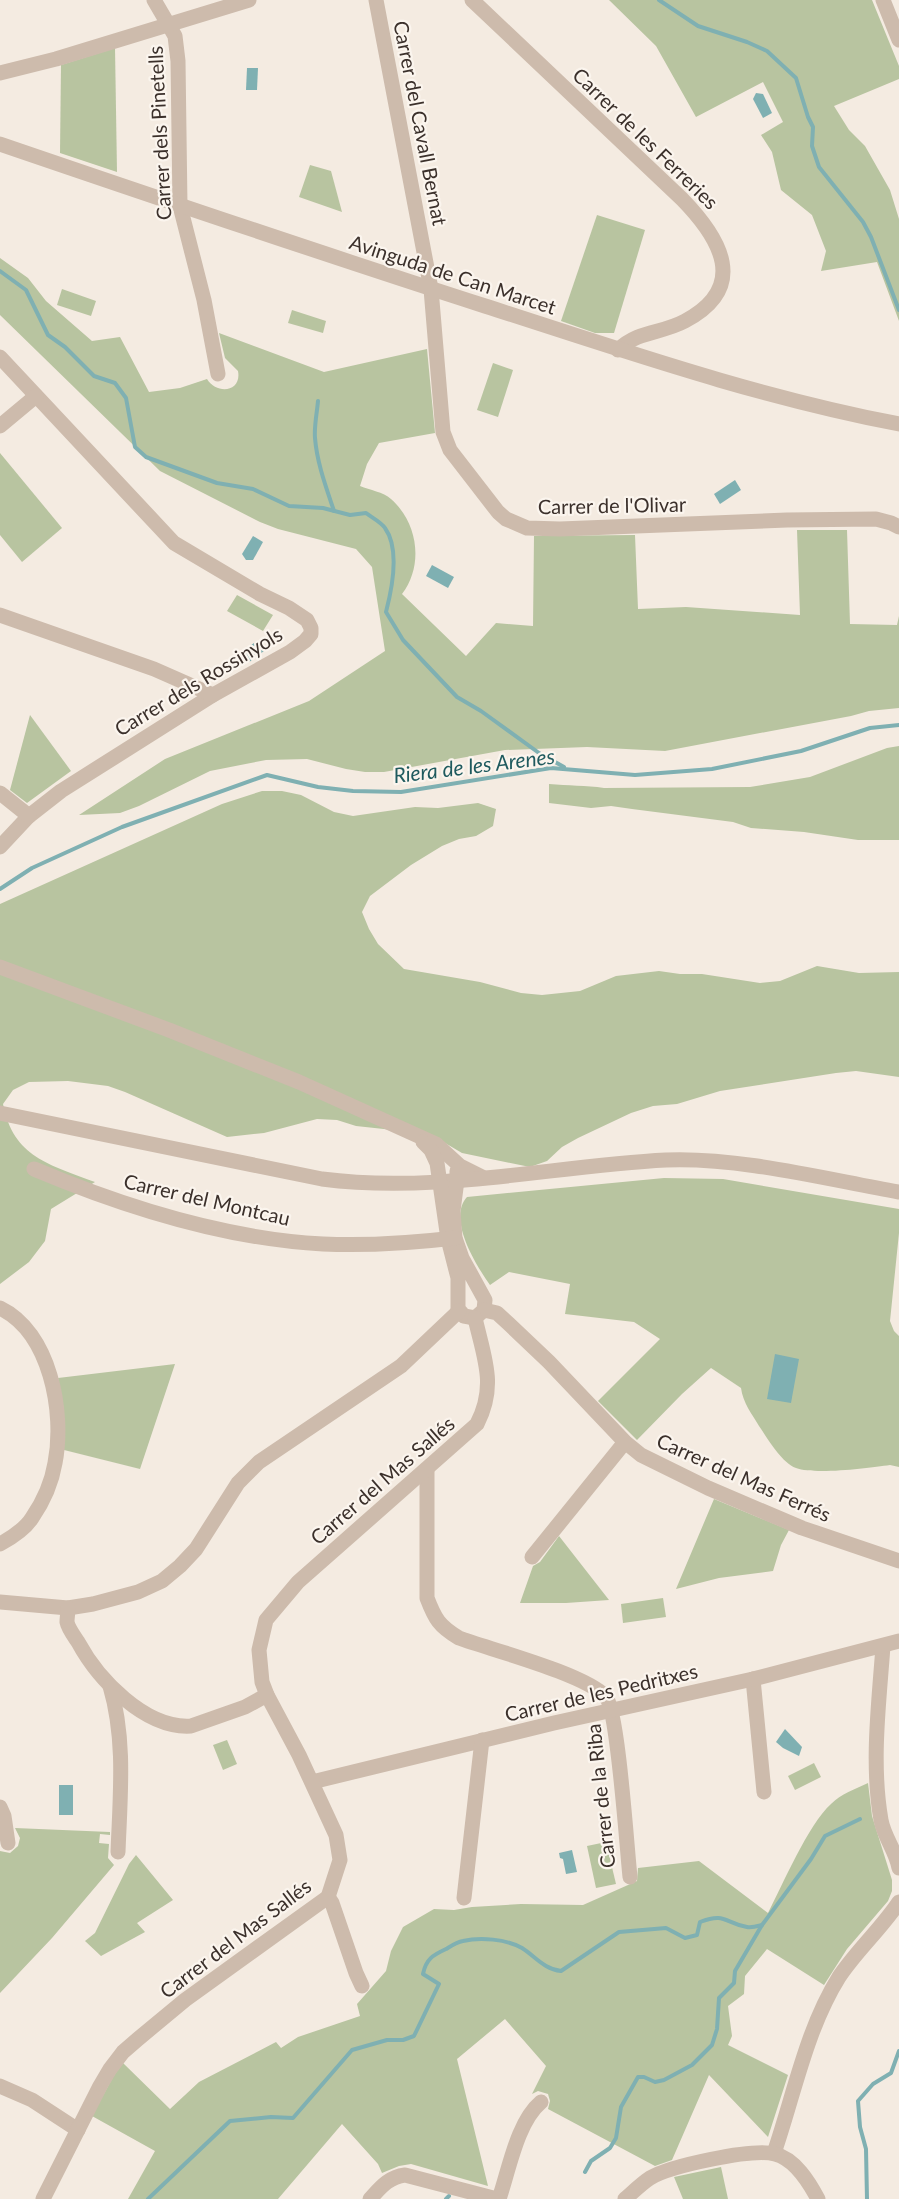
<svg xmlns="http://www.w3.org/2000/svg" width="899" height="2199" viewBox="0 0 899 2199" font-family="Lato,sans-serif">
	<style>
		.green { fill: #b8c4a0 }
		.water { fill: #7fb0b2 }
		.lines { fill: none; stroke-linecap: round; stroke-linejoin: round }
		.stream { stroke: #7fb0b2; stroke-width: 4 }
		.minor { stroke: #cdbbac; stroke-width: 15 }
		.labels { text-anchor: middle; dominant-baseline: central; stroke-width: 4.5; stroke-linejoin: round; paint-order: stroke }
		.street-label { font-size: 20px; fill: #3b302b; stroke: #fbf5ee }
		.water-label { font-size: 21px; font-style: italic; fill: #1f5a5e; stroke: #fbf5ee }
	</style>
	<rect width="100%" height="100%" fill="#f4ebe1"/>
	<g class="green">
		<polygon points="609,0 872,0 899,66 899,79 834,106 849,130 865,146 890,190 899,219 899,321 877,262 821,271 826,251 812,215 781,190 772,152 761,135 783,122 763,82 696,117 656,46"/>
		<polygon points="115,48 117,172 60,153 61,65"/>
		<polygon points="310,165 331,171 342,212 299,197"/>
		<polygon points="597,215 645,230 614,333 595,333 561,321"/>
		<path d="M0,258L28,278L46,301L92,341L120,337L149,392L180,388L207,379C217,395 242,392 238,371L225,358L219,333L324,372L427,349L435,433L379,443L367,464L360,486C370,490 383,492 391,499C418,523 424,565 402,594L466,656L496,623L533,626L534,536L635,535L638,609L686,607L800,615L797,530H847L850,624L897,625L899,616V708L869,711L851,716L665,751L587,747L505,750L384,772H365L346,769L307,759L266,760L210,771L139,806L120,813L79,815L165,759L309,701L385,651L372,567L356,549L278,529L260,522L160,471L0,315Z"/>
		<polygon points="62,289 96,301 91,316 57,305"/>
		<polygon points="292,310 326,321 323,333 288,323"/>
		<polygon points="493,363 513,370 498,417 477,410"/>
		<polygon points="0,453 62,528 22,562 0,535"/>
		<polygon points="237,595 273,615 263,631 227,611"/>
		<polygon points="30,715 71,771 27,803 10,790"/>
		<path d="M899,746V840H858L804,832L751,828L733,822L632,809L611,806L591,808L549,803V784C568,786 586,785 604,788L750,787L810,777L887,748Z"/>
		<path d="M262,791H282L301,795L334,812L353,816L415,807L438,808L478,803L496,809L493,826L476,836L459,839L442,846L411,865L370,896L362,912L369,929L378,944L404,969L480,982L521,993L542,995L580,991L616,976L659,971L680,974H702L760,983L780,981L817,966L859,973L899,972V1077L856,1071L836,1073L720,1091L677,1104L653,1106L631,1113L578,1138L562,1147L547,1161L530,1167L462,1153L445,1143L393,1130L356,1126L337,1120L317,1119L264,1133L227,1137L125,1092L108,1086L68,1081L29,1082L13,1090L3,1104C13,1157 50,1165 95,1182L51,1209L45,1241L29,1262L0,1284V904L222,804Z"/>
		<path d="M664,1178L723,1179L899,1209V1233L890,1321L894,1331L899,1336V1467L890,1465C869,1468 815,1475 796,1468C781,1462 768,1439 759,1426C752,1414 743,1403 741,1388L711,1368L682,1394L637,1440L598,1401L660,1339L634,1322L565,1314L570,1284L509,1272L490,1285C476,1265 447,1219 467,1197Z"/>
		<polygon points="175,1364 140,1469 64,1450 63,1405 58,1378"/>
		<polygon points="714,1499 789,1530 781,1545 773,1571 719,1578 676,1589"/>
		<polygon points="559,1536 609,1600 566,1603 520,1603 533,1566 540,1562"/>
		<polygon points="663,1598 666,1617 623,1623 621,1604"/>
		<polygon points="227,1740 237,1764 223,1770 213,1745"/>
		<polygon points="814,1763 821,1777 795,1790 788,1776"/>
		<path d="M868,1783L872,1816L892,1880V1891L888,1901L847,1949L824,1985L767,1949L745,1976L744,1994L728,2006L732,2036L728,2045L788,2075L768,2137L709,2075L672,2160L655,2166L548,2109L550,2101L548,2094L538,2091L532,2094L546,2066L505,2019L457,2059L488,2186L411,2164L399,2166L382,2173L378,2164L342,2124L278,2199H128L155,2151L92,2116L114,2075L123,2063L170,2109L199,2082L276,2042L281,2048L298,2037L360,2016L357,2004L386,1971L391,1951L403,1927L434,1909L454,1910L472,1907L521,1904L583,1905L637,1881L638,1868L699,1861L768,1913C783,1884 808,1825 831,1804C841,1794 855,1789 868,1783Z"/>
		<polygon points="15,1828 110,1832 110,1835 100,1834 99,1843 109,1844 108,1858 114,1865 52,1938 0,1993 0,1851 10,1853 18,1846 20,1838"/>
		<polygon points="606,1842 616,1884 596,1888 587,1846"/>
		<polygon points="136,1855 173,1900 137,1923 145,1932 101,1956 85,1941 95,1933 129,1864"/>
		<polygon points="721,2167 728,2199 683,2199 674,2177"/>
	</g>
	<g class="water">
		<polygon points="247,68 258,68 257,90 246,90"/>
		<polygon points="756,93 763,94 772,113 763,118 753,99"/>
		<polygon points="735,480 741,490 720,504 714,494"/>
		<polygon points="253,536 263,542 253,560 246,560 242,554"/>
		<polygon points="432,565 454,577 448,588 426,576"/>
		<path d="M259,641L264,644V651L260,654H255L251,661L247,662L244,658C245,650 251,643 259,641Z"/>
		<polygon points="775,1354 799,1359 791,1403 767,1399"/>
		<polygon points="785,1729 802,1747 799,1756 783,1748 776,1742"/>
		<rect x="59" y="1785" width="14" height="30"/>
		<polygon points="572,1850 577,1872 566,1874 563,1859 560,1858 559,1853"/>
	</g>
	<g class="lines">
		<g class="stream">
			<polyline points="659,0 698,26 747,42 767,51 796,78 808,117 813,127 812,146 819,167 863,222 871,237 899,310"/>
			<path d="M0,271L26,290L48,335L65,347L94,376L115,383L126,398L135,447L146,457L217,483L253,489L289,506L323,508L350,515L366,513C371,517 381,522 385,528C400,549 392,589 386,612L403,640L457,697L481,711L539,753L564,767"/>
			<path d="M318,401C317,413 314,426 315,438C317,463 326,487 334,511"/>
			<polyline points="0,889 32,868 122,827 267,775 318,787 353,791 401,792 551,768 635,775 712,769 801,751 870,728 899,725"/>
			<polyline points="585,2172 591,2161 610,2148 616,2138 621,2107 638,2077 644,2077 655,2082 664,2080 692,2065 712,2045 717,2029 719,1998 734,1983 735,1971 762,1925"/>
			<path d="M148,2199L230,2121L271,2117L293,2118L352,2050L387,2040H403L414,2036L439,1984L423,1974C426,1959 433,1955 446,1949C451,1946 457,1942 463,1941C480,1937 506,1939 522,1948C536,1957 544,1969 561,1971L619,1932L666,1928L685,1938L697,1935L700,1922C726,1912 724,1923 747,1927C752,1928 758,1926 762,1925L811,1859L825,1836L860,1819"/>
			<polyline points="446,2199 449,2196"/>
			<polyline points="867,2199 866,2149 860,2127 858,2101 873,2084 891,2073 899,2051"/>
		</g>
		<g class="minor">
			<polyline points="154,0 175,36 178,61 180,206 204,300 218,374"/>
			<polyline points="376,0 431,289 443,432 450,450 498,512 506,519 527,528 560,529 787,520 876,519 891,523 899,527"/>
			<path d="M472,0L682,199C721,239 749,287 685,321C661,334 639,330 618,350"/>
			<polyline points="883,0 899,40"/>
			<polyline points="0,73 56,59 249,0"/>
			<path d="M0,144C161,199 323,254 485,306C622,350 757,397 899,424"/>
			<polyline points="0,357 174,543 260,594 289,608 307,620 311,628 311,634 305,641 290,652 213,695 61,791 29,816 0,847"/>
			<polyline points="0,426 36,396"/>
			<polyline points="0,615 154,669 213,695"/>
			<polyline points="0,793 29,816"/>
			<polyline points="0,967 169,1030 299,1082 436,1144 460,1166 482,1177"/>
			<path d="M0,1113L322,1179C437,1194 551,1166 666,1160C740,1157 825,1179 899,1192"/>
			<polyline points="423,1142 431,1150 437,1163 448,1239 458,1278 458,1309 464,1316 475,1318 484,1310 485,1300 462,1258 455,1238 453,1211 457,1180 457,1171"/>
			<path d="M34,1169C122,1206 227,1239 323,1244C367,1246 412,1243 455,1238"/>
			<path d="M0,1308C50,1332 65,1412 55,1463C52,1481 43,1502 32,1518C25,1529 11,1538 0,1544"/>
			<polyline points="484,1310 497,1313 509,1324 549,1362 625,1442 641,1455 708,1488 802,1528 899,1561"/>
			<path d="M427,1469V1598C435,1619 439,1626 459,1638C492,1650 585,1674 606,1697C618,1711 627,1850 630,1877"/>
			<polyline points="532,1557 625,1442"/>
			<polyline points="0,1602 68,1608 93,1604 138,1592 162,1581 180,1566 196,1549 238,1483 259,1462 401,1366 459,1311"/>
			<path d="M68,1608C68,1612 67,1618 67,1622C68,1628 74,1636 78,1642C98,1679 145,1729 191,1726L245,1707L267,1695"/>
			<path d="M883,1646C879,1703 871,1763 881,1820C884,1837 896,1851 899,1868"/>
			<polyline points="753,1679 764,1792"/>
			<path d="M110,1686C126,1740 120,1797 118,1852"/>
			<polyline points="312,1782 554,1723 753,1679 899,1641"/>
			<polyline points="0,1807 4,1816 8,1843"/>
			<polyline points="328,1897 332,1903 356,1973 362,1986"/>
			<polyline points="464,1898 482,1740"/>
			<polyline points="0,2086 32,2100 78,2130"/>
			<path d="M774,2153C794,2095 806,2030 839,1977C857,1950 881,1929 899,1902"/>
			<path d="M43,2199L100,2086L110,2069L123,2052L138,2039L185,2000L328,1897L340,1860L336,1835L299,1755L267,1695L262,1682L259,1650L266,1620L298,1582L477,1424C497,1385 484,1358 475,1318"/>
			<path d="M370,2199C381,2187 389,2177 405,2175L497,2199"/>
			<path d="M499,2199C509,2170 517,2122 541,2102"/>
			<path d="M625,2199C633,2192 641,2184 650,2178C670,2166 752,2148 775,2154C795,2159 809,2182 818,2199"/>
		</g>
	</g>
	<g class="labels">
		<g class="street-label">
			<text transform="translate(421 123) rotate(79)">Carrer del Cavall Bernat</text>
			<text transform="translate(159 133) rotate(-93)">Carrer dels Pinetells</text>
			<text transform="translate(646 138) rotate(44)">Carrer de les Ferreries</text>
			<text transform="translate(453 274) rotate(18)">Avinguda de Can Marcet</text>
			<text transform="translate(612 505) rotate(-1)">Carrer de l'Olivar</text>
			<text transform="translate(198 681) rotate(-31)">Carrer dels Rossinyols</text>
			<text transform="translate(207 1199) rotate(13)">Carrer del Montcau</text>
			<text transform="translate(744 1477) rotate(24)">Carrer del Mas Ferrés</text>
			<text transform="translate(382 1480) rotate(-41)">Carrer del Mas Sallés</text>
			<text transform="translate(601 1692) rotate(-13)">Carrer de les Pedritxes</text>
			<text transform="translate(600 1796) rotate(-96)">Carrer de la Riba</text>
			<text transform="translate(235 1938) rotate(-37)">Carrer del Mas Sallés</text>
		</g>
		<g class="water-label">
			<text transform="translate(474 765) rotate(-7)">Riera de les Arenes</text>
		</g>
	</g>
</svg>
